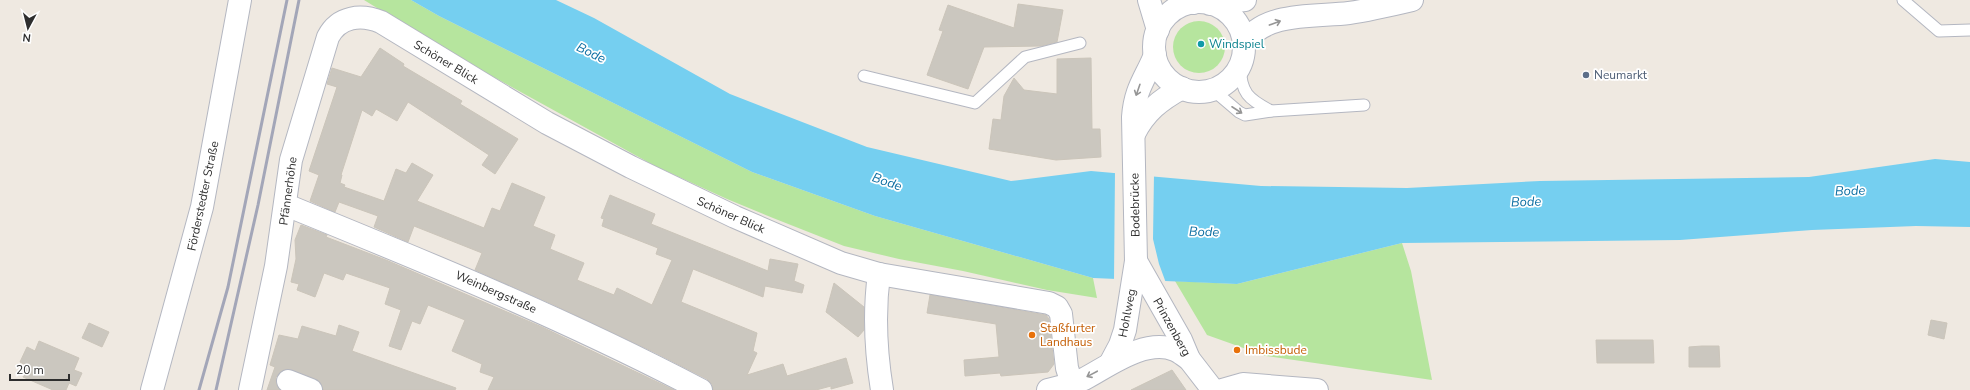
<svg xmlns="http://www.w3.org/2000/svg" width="1970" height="390" viewBox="0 0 1970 390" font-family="'Nunito Sans',sans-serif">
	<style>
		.green { fill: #b6e59e }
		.water { fill: #75cff0 }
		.pier { fill: #efe9e1 }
		.building { fill: #cbc7bf; stroke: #cbc5ba }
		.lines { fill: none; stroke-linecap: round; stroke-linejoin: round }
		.service-casing { stroke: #b4b7c1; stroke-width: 13 }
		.minor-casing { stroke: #b4b7c1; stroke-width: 24 }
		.secondary-casing { stroke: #b4b7c1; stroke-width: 24 }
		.service { stroke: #fff; stroke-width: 11 }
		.minor { stroke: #fff; stroke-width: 22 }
		.secondary { stroke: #fff; stroke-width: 22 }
		.rail { stroke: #a3a6b8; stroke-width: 3 }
		.oneway { stroke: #969696 }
		.culture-dot { fill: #0f9aa8; stroke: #fff; stroke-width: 1.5 }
		.service-dot { fill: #5c6f8a; stroke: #fff; stroke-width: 1.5 }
		.food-dot { fill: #e8710a; stroke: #fff; stroke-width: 1.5 }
		.labels { text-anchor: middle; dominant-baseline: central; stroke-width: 3.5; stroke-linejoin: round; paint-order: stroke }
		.culture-label { font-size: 12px; fill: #0d838f; stroke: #fff; text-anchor: start }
		.street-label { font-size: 12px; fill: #2e2e2e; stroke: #fff }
		.service-label { font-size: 12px; fill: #4e5e75; stroke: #fff; text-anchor: start }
		.food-label { font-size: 12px; fill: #c56008; stroke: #fff; text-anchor: start }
		.water-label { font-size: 13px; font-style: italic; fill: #0d6fa3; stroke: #fff }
	</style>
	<rect width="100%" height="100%" fill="#efe9e1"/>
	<g class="green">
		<polygon points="364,0 411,0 439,16 752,172 875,216 1093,278 1097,298 1047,290 963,271 899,259 844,246 773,218 727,199 655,166 450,53"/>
		<circle cx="1199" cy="47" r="26"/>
		<polygon points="1402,243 1411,271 1432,380 1266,356 1207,335 1175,281 1237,284"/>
	</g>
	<polygon class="water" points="411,0 556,0 594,18 730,94 867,147 1011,181 1091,171 1261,186 1407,188 1540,181 1809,177 1935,159 1970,162 1970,227 1916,226 1812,230 1680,240 1402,243 1237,284 1093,278 875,216 752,172 439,16"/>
	<polygon class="pier" points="1115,171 1154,174 1153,239 1159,264 1166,283 1114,281"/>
	<g class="building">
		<polygon points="1018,4 1063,10 1057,42 1041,46 984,47 968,89 927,75 943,31 939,30 948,5 1014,28"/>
		<polygon points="380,48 404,64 403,66 462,101 460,104 518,139 495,174 482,165 489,155 408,102 397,121 376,109 372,116 362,110 341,175 342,175 340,183 345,185 344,187 384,201 396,169 406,173 412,163 433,175 417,201 484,228 492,208 500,211 512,183 545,197 533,226 555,235 550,249 584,263 577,280 614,295 617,288 652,305 672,260 656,254 658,248 602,226 604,219 601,218 610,195 655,214 651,224 768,271 770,259 798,264 794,281 804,285 802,293 765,286 763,297 693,269 681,302 757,333 753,351 757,353 747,375 783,364 787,376 846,358 853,383 831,389 831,386 816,390 713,390 712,384 707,379 656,353 552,304 475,270 482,253 414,226 408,242 374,227 378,216 339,202 335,212 310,201 319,175 309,171 337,87 327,84 332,68 361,77"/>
		<polygon points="1091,58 1092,129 1100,129 1101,157 1056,160 989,149 993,119 1001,120 1004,96 1014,78 1024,90 1057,94 1057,59"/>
		<polygon points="301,225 327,235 326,237 386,260 542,327 674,390 488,390 494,377 480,372 482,364 452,351 465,320 428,305 420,324 412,321 401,350 389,346 401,310 385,304 390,288 346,273 343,280 324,273 315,297 297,290 299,284 291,282 296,259 295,240"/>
		<polygon points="834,283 864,307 864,330 858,337 826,312"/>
		<polygon points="930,295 1046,315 1049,319 1054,364 1048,372 1001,376 1000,373 965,376 964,360 999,357 996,324 927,313"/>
		<polygon points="1931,320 1947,323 1944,339 1928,335"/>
		<polygon points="89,323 109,332 102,347 82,338"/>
		<polygon points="339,325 359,332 352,351 456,388 455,390 323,390 321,383 316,379 287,369 281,371 276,377 276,383 280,390 267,390 275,367 270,365 279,335 298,339 302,326 336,336"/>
		<polygon points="1596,340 1653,340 1654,363 1597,363"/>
		<polygon points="39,341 79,358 74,370 82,373 76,386 69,383 66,390 53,390 23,377 28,366 20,362 27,347 35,351"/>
		<polygon points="1702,346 1719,346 1720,367 1689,367 1689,347"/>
		<polygon points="1172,370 1186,390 1131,390"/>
	</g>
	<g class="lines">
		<defs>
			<g id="service">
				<polyline points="1903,0 1939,31 1970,30"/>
				<path d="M1240,66C1241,93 1248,99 1271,111"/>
				<polyline points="864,76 975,103 1025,57 1080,43"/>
				<polyline points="1207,91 1219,95 1239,112 1245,115 1271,111 1364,105"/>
			</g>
			<g id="minor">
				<polyline points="1149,0 1158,30"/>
				<polyline points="1187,0 1193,3"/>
				<path d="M286,205C426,262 566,319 701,390"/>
				<path d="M879,274C874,311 876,353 882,390"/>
				<polyline points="288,381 311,390"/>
				<path d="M250,390L276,266L291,160L328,37C339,16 361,14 381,22L547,123L631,167L735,217L841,263L879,274L1049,303L1057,307L1061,314L1067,368L1074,390"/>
				<polyline points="1222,390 1243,384 1317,390"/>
			</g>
			<g id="secondary">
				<circle cx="1199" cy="47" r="45"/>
				<polyline points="1210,4 1245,0"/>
				<path d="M1244,44C1264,11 1316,17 1349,13C1370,10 1391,5 1412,0"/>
				<path d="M1134,134C1145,112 1160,100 1182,88"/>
				<polyline points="1136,261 1181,340 1189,359 1213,390"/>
				<path d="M1111,362L1120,345L1125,330L1136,261L1133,117C1135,89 1145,79 1155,55"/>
				<polyline points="152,390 202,207 240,0"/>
				<path d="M1048,390C1060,387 1073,384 1084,379C1109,366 1145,338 1175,350C1180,352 1184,356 1189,359"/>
			</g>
		</defs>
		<use href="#service" class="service-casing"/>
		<use href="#minor" class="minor-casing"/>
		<use href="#secondary" class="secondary-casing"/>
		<use href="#service" class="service"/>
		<use href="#minor" class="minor"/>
		<use href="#secondary" class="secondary"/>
		<g class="rail">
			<polyline points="199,390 228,287 287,0"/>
			<polyline points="216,390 258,205 299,0"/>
		</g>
	</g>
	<defs><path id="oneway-shaft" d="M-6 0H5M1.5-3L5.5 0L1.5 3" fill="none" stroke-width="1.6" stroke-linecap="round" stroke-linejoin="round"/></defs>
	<g class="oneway">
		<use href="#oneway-shaft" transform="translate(1275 23) rotate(-20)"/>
		<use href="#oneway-shaft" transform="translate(1138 90) rotate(109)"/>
		<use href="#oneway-shaft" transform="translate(1237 110) rotate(33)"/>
		<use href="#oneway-shaft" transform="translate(1092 374) rotate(152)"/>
	</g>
	<circle class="culture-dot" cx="1201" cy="44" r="4"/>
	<circle class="service-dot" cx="1586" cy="75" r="4"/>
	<g class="food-dot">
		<circle cx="1032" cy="335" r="4"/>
		<circle cx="1237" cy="350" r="4"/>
	</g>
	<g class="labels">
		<g class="culture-label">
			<text x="1209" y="44">Windspiel</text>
		</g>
		<g class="street-label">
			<text transform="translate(446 62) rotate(31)">Schöner Blick</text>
			<text transform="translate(288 191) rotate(-82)">Pfännerhöhe</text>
			<text transform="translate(203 196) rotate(-78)">Förderstedter Straße</text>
			<text transform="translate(1135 205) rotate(-91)">Bodebrücke</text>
			<text transform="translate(731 215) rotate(24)">Schöner Blick</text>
			<text transform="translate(496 292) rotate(24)">Weinbergstraße</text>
			<text transform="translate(1127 313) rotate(-79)">Hohlweg</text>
			<text transform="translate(1172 327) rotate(61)">Prinzenberg</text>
		</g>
		<g class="service-label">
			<text x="1594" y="75">Neumarkt</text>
		</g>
		<g class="food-label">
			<text x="1040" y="328">Staßfurter<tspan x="1040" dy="14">Landhaus</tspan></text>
			<text x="1245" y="350">Imbissbude</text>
		</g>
		<g class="water-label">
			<text transform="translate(591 53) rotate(26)">Bode</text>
			<text transform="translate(887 182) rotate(19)">Bode</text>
			<text transform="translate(1850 191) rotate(-2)">Bode</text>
			<text transform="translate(1526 202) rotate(-2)">Bode</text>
			<text transform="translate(1204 232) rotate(1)">Bode</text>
		</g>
	</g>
	<g transform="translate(28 28) rotate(187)" stroke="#ffffff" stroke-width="3" paint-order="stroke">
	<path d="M0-3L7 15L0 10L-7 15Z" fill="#2e2e2e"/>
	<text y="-6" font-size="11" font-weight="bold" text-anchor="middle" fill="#2e2e2e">N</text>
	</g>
	<path d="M10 374v6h59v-6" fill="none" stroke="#2e2e2e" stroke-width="2"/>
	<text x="16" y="374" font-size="12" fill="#2e2e2e" stroke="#ffffff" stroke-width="3" paint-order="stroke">20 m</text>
</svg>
